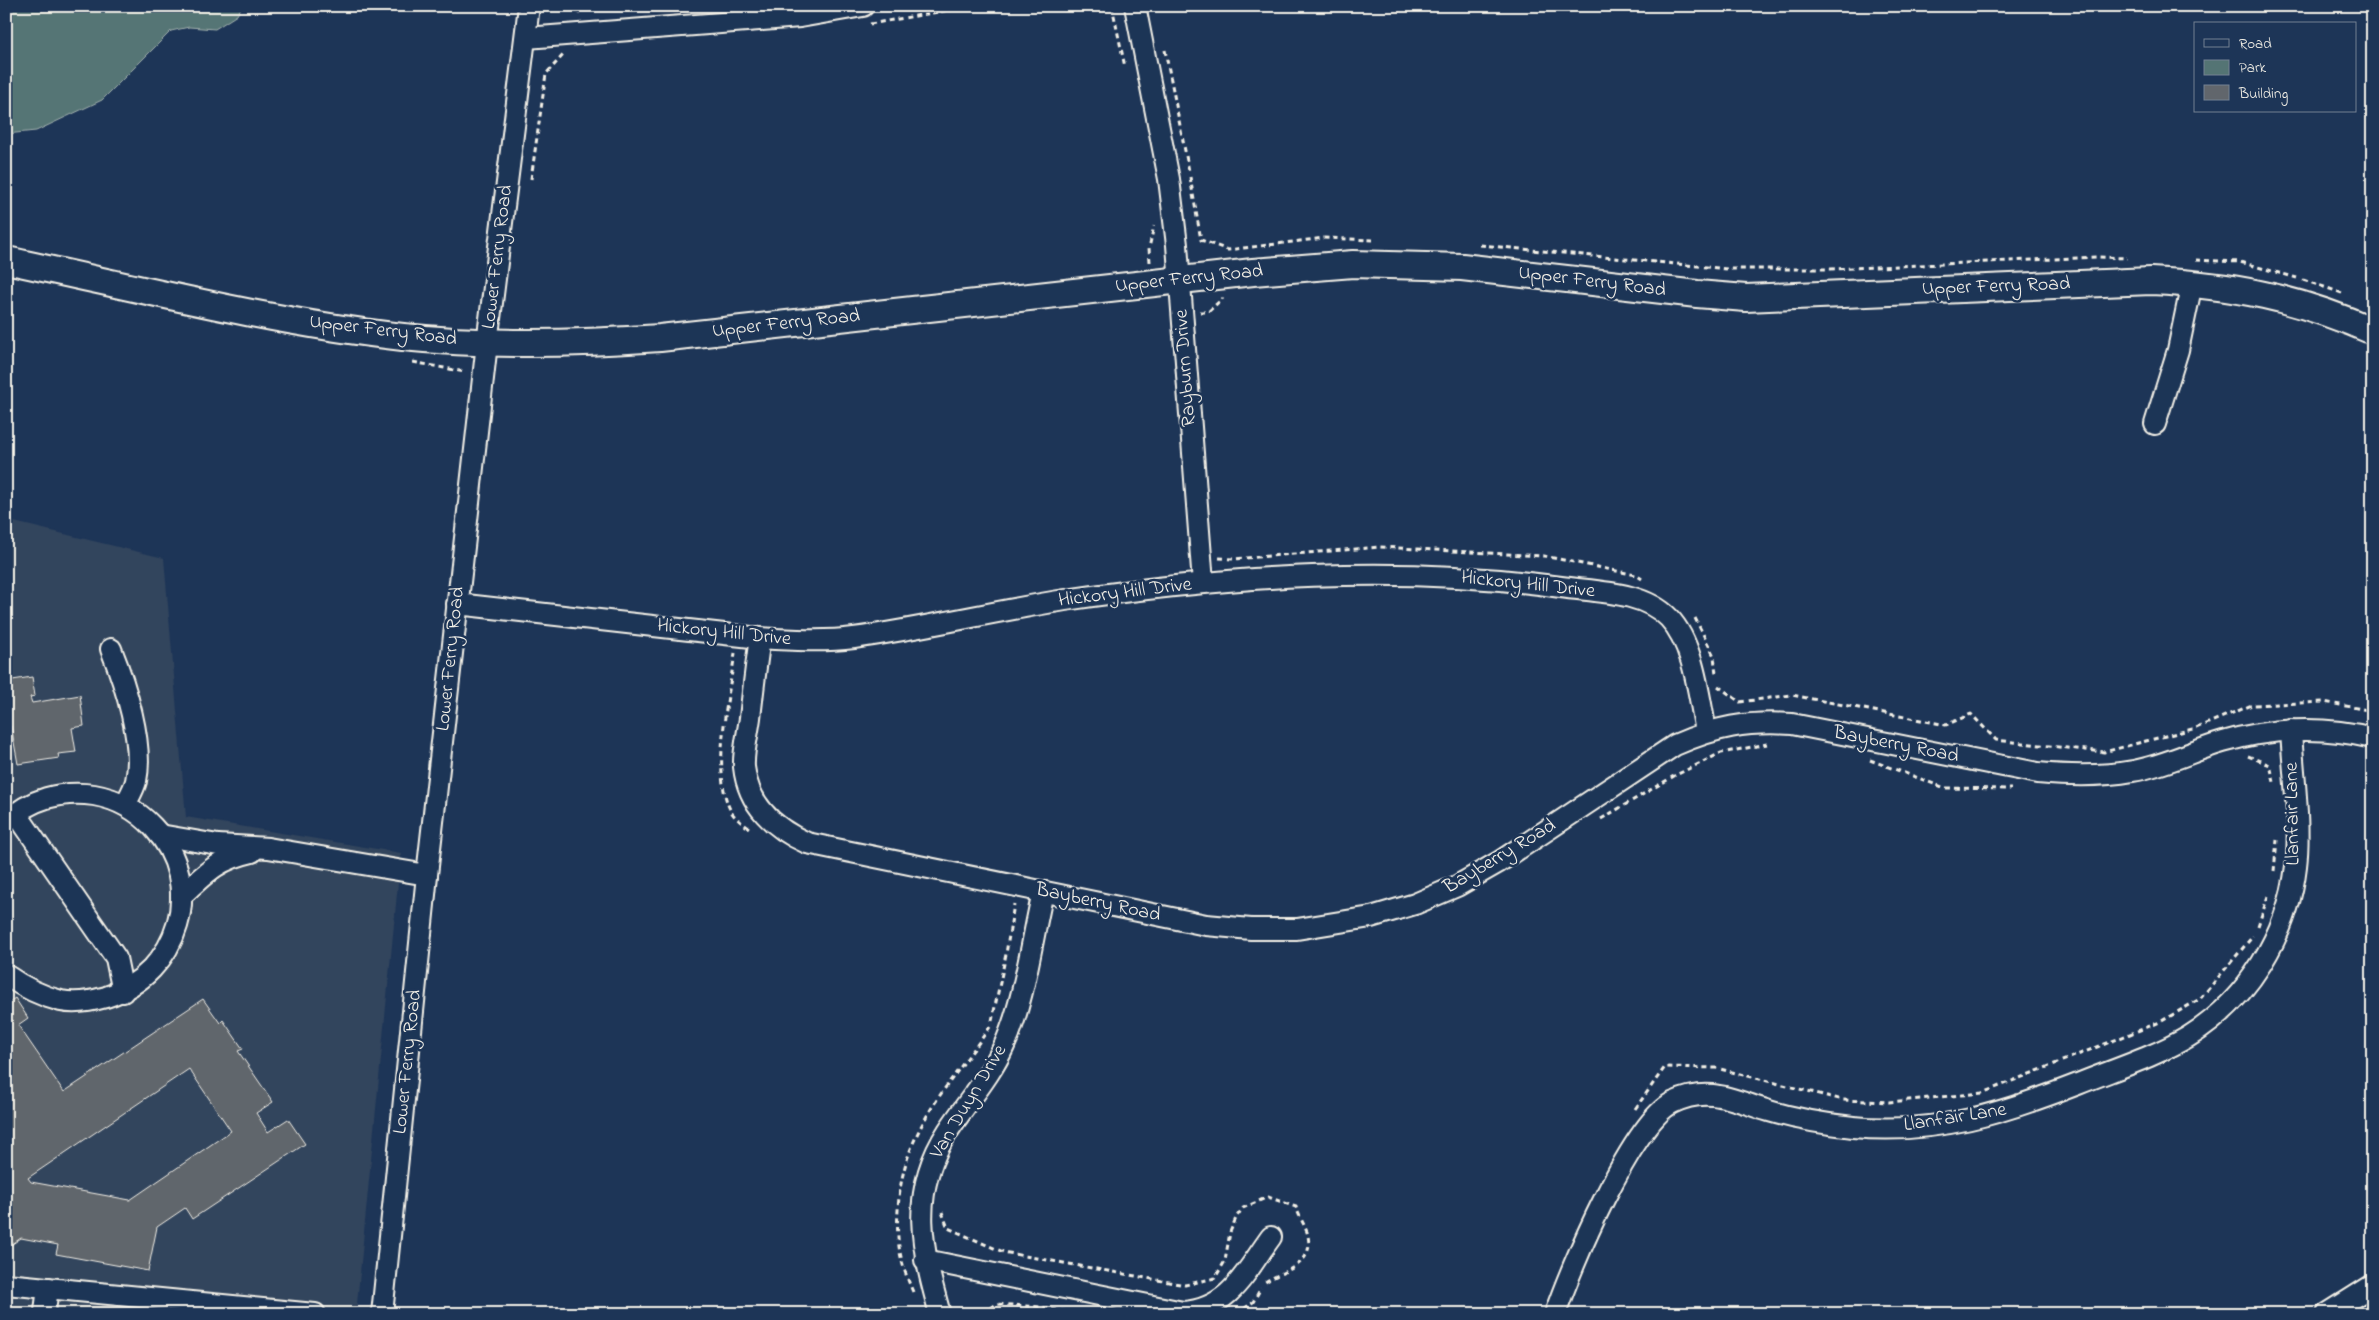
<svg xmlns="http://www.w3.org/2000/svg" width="2379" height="1320" viewBox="0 0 2379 1320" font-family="'Indie Flower',sans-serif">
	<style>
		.built { fill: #31445d }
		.green { fill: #547474; stroke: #a4b2ae }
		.building { fill: #61666c; stroke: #f4f1e8; fill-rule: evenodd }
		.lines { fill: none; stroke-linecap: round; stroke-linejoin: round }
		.minor-casing { stroke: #f4f1e8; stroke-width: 24 }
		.major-casing { stroke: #f4f1e8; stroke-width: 30 }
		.path { stroke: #f4f1e8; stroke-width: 3; stroke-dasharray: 5 4; stroke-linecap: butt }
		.minor { stroke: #1d3557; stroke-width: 20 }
		.major { stroke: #1d3557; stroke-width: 26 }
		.labels { text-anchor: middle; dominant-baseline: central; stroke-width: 5; stroke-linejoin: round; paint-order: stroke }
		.street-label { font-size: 20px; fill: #f4f1e8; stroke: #1d3557 }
	</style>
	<rect width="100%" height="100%" fill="#1d3557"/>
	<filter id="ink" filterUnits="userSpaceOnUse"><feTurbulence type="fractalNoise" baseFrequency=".02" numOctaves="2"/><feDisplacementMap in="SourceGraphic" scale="10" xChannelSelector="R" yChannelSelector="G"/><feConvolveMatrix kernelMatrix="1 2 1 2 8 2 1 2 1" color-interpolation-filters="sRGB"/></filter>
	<g filter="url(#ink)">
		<polygon class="built" points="6,520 164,558 186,817 401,853 356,1314 153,1314 108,1309 107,1314 6,1314"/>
		<polygon class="green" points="6,6 242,6 237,15 215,29 189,27 171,31 102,100 36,131 6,134"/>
		<g class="building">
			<polygon points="32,677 35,696 30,697 32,703 80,695 84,726 72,728 76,752 58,754 59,758 18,764 11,726 6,727 6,681"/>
			<path d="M15,998L28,1018L18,1025L64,1092L203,999L220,1023L223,1020L243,1049L238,1051L273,1102L256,1113L268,1132L288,1119L305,1144L192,1219L185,1208L157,1227L148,1271L56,1254L58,1245L21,1238L8,1247L6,1004ZM189,1069L231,1131L130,1200L31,1182L28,1178Z"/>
		</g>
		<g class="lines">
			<defs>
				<g id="minor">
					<polyline points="1135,6 1169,179 1177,245 1203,583"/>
					<polyline points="526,38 800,17 863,6"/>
					<polyline points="2155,424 2178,350 2192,283"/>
					<path d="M457,604L760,638C791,640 823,642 854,638C925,628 995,611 1065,600C1228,576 1397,564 1561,587C1596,592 1643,591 1669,618C1694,644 1699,697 1706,731"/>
					<path d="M760,638C756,664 753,691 750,718C748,733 743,752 744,767C748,805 775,829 807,843L1206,925L1251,929H1297L1371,917L1415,904L1457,886L1499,862L1675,745C1716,727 1746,721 1792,724L2038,773C2070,776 2101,777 2133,771C2164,766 2192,751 2223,742C2272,728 2323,726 2373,738"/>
					<path d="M111,649C125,684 144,743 136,781C134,789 129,797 125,805"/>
					<polyline points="16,813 116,958 123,992"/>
					<path d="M6,822C29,799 62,790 94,795C117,799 137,810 153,827C207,885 179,974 106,997C92,1001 75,1004 61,1001C40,996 23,987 6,975"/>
					<polyline points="160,835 218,845 268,848 427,875"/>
					<path d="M181,896C207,872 217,860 252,852"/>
					<path d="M925,1260L1183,1312C1230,1309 1246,1271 1271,1237"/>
					<polyline points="6,1284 315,1314"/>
					<polyline points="45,1311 48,1288"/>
					<polyline points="382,1314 427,875 487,343 529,6"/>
					<path d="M940,1314C922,1249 908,1193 948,1131C966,1103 990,1077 1004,1046C1024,1003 1032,939 1043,892"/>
					<path d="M1555,1314C1570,1269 1632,1123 1672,1103C1709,1085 1733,1100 1769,1111C1796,1119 1825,1124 1853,1127C1936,1135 2003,1113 2078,1084C2115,1069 2154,1057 2188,1037C2247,1001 2288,935 2296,866C2301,825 2293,772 2291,730"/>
					<polyline points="2327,1314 2373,1285"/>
				</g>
				<path id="major" d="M6,260C138,288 270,322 403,337C489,346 575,344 660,338L1253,272L1353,264L1462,267L1697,294L1746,298L2151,281C2234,285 2297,298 2373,331"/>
			</defs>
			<use href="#minor" class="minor-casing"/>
			<use href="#major" class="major-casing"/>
			<g class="path">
				<polyline points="568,6 579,13 583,13"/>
				<polyline points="1112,6 1125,67"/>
				<polyline points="629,9 654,6"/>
				<polyline points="870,24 972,6"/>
				<polyline points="1165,50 1189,171"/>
				<polyline points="1190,177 1201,240 1228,250 1324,238 1373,240"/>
				<polyline points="531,179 546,74 564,54"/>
				<polyline points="1480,245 1728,269 1831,269 2098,257 2127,258"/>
				<polyline points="2196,260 2240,262 2297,278"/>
				<polyline points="1150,262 1149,248 1154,226"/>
				<polyline points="2303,280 2342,293"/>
				<polyline points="1200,312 1208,312 1223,298"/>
				<polyline points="413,362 465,372"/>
				<polyline points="1219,558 1233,559 1380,547 1544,556 1636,575 1642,579"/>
				<polyline points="1695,618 1714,656 1716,674"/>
				<path d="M735,653C729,695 710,776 732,813C736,819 746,826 752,830"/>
				<polyline points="1718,686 1740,702 1792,695 1946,725 1971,714 1996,740 2104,752 2196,728 2252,705 2324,702 2373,711"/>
				<polyline points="2248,756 2270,765 2274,782"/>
				<polyline points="1870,760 1945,788 2011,789"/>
				<polyline points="1601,819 1674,776 1721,753 1767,744"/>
				<polyline points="2274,871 2277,840"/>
				<polyline points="2258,926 2268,896"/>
				<polyline points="992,1021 1006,954 1014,904"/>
				<polyline points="1635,1109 1665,1067 1716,1068 1843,1100 1889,1102 1982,1093 2160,1022 2200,999 2253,936"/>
				<path d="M942,1212L948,1228L1003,1252L1185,1285L1215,1278L1225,1261L1230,1232L1237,1216L1243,1208L1268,1197L1296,1207C1299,1216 1304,1224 1307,1232C1317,1267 1283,1269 1264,1283"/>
				<path d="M913,1292C900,1262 896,1242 898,1210C902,1131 947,1088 990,1027"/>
				<polyline points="984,1314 996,1304 1041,1307 1079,1314"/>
				<polyline points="1237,1314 1253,1302 1261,1288"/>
			</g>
			<use href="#minor" class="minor"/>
			<use href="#major" class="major"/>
		</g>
	</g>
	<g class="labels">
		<g class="street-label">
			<text transform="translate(498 257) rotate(-83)">Lower Ferry Road</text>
			<text transform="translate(1189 279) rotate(-6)">Upper Ferry Road</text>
			<text transform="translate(1592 282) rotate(7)">Upper Ferry Road</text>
			<text transform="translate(1996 287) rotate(-2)">Upper Ferry Road</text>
			<text transform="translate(786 324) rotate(-6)">Upper Ferry Road</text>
			<text transform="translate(383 331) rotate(7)">Upper Ferry Road</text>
			<text transform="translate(1186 368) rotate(-94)">Rayburn Drive</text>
			<text transform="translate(1528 585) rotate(6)">Hickory Hill Drive</text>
			<text transform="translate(1125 593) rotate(-7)">Hickory Hill Drive</text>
			<text transform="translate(724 633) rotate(6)">Hickory Hill Drive</text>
			<text transform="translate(451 659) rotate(-84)">Lower Ferry Road</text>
			<text transform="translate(1896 745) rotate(11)">Bayberry Road</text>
			<text transform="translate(2293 814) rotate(-91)">Llanfair Lane</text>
			<text transform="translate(1500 857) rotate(-31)">Bayberry Road</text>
			<text transform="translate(1098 903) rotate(12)">Bayberry Road</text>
			<text transform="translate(408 1062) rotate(-84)">Lower Ferry Road</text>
			<text transform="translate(969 1102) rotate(-59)">Van Duyn Drive</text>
			<text transform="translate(1955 1118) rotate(-9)">Llanfair Lane</text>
		</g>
	</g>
	<rect width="2379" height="1320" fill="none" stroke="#1d3557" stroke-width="25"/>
	<rect x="12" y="12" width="2354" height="1295" fill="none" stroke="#f4f1e8" stroke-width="2" filter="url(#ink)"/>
	<rect x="2194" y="22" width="162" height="90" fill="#1d3557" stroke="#738091"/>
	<rect x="2204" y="39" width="25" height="8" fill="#1d3557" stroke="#738091"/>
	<text x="2239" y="48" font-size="15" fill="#f4f1e8">Road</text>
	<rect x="2204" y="60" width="25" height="15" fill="#547474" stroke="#738091"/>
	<text x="2239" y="72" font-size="15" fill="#f4f1e8">Park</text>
	<rect x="2204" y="85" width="25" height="15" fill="#61666c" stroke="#738091"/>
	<text x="2239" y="98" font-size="15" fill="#f4f1e8">Building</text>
</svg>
